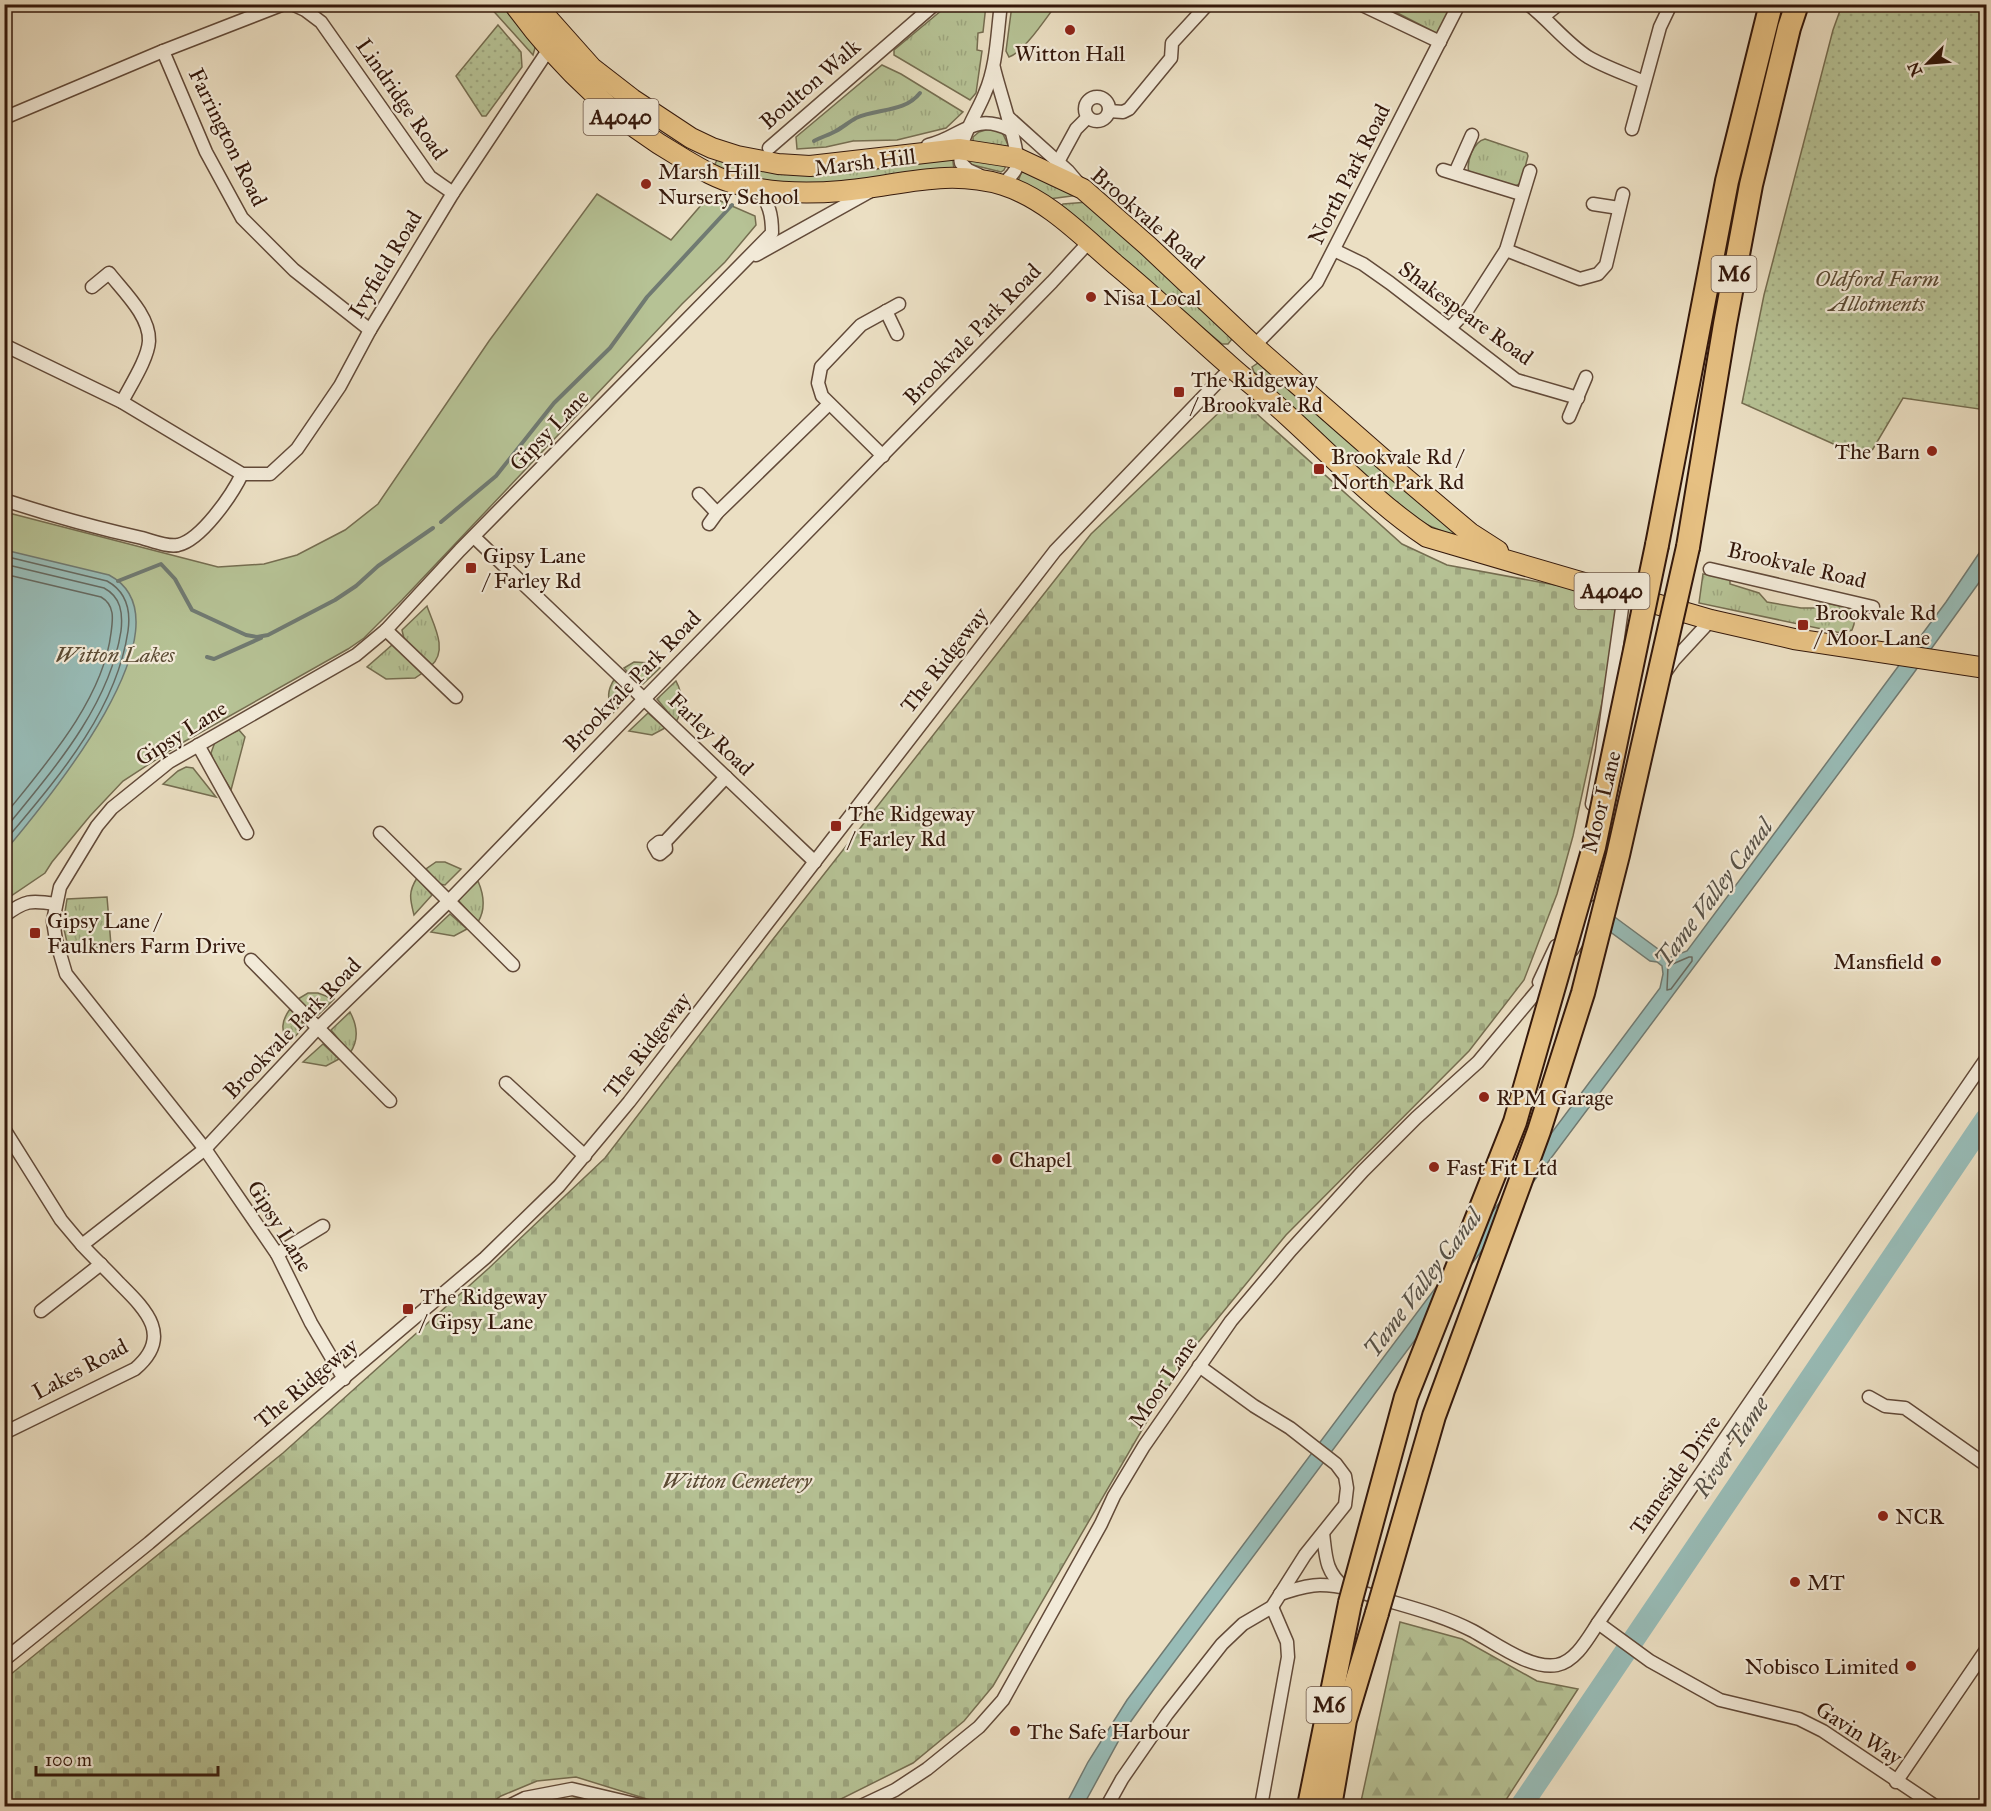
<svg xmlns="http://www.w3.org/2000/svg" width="1991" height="1811" viewBox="0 0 1991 1811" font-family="'IM FELL Great Primer',serif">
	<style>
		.grass { fill: url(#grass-tufts); stroke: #756d50; stroke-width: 1.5 }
		.forest { fill: url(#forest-firs); stroke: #756d50; stroke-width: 1.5 }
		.cemetery { fill: url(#cemetery-stones); stroke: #756d50; stroke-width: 1.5 }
		.park { fill: #b6c295; stroke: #756d50; stroke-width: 1.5 }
		.garden { fill: url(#garden-dots); stroke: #756d50; stroke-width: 1.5 }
		.water { fill: #98bcb7; stroke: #707a72; stroke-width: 1.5 }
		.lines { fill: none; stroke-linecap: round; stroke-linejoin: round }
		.shore { stroke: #666a61; stroke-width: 1.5 }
		.stream { stroke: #707a72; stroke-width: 4 }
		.river { stroke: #98bcb7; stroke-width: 22 }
		.street-casing { stroke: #624a39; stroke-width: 15 }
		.primary-casing { stroke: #34180b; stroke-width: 22 }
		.highway-casing { stroke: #34180b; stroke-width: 26 }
		.street { stroke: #f2ead8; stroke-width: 12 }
		.primary { stroke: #e6c082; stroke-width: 20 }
		.highway { stroke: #e6c082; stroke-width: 22 }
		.highway-bridge-casing { stroke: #34180b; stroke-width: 26; stroke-linecap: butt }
		.highway-bridge { stroke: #e6c082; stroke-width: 22 }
		.poi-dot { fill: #8f2418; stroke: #f2ead8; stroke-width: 2 }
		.labels { text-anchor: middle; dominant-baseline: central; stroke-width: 4.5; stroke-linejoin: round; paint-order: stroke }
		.shield { fill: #f2ead8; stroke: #6d5748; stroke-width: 1.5 }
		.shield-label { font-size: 21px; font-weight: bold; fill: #34180b }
		.poi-label { font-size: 22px; fill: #34180b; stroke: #f2ead8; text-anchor: start }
		.street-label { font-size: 22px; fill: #34180b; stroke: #f2ead8 }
		.park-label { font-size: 22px; font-style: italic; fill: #5b4b34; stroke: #f2ead8 }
		.water-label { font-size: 24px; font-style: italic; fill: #575147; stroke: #f2ead8 }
	</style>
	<defs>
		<pattern id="grass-tufts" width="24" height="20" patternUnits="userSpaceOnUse" patternTransform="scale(1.5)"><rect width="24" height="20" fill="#b6c295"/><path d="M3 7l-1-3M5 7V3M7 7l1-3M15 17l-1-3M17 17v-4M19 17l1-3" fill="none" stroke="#9da67f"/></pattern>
		<pattern id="forest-firs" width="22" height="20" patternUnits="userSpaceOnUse" patternTransform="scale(1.5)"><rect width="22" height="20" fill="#b6c295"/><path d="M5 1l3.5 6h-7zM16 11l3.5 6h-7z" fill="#9da67f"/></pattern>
		<pattern id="cemetery-stones" width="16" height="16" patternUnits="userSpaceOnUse" patternTransform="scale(1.5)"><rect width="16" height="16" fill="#b6c295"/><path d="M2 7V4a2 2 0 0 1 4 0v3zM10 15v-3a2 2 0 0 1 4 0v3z" fill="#9da67f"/></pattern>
		<pattern id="garden-dots" width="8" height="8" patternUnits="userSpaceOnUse" patternTransform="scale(1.5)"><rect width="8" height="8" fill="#b6c295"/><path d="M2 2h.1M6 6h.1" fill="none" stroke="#9da67f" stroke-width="1.8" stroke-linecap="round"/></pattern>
	</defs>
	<rect width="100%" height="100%" fill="#ebdfc3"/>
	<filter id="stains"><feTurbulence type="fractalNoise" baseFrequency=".00333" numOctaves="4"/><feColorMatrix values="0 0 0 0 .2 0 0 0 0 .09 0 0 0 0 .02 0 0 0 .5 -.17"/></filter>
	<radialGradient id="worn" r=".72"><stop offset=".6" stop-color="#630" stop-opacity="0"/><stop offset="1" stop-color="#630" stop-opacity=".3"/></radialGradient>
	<g class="grass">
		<polygon points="488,5 507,5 535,41 535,48 533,55"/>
		<polygon points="948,5 986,5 983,32 978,33 977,50 982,51 976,93 970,100 894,55 894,50"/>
		<polygon points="1382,5 1452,5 1438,34"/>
		<polygon points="882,65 901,74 963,112 946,128 897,140 853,141 826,147 797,149 796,137"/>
		<polygon points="989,129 1002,132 1009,147 973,145 973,137 979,132"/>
		<path d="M1485,139L1527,153L1528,156L1521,183L1514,187L1469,173C1466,162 1473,142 1485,139Z"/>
		<polygon points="699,149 749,163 952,154 954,170 846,182 791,185 749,180 714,166 717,160"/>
		<polygon points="966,158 1007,163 1004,170 1001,172 969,164"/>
		<polygon points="1027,169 1079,195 1049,199 1018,182 1021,173"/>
		<polygon points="1088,202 1232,334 1232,339 1228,344 1222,344 1060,207 1063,204"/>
		<polygon points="1261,361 1460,535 1459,538 1420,522 1393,500 1254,372 1252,367"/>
		<path d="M1703,574L1730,579V584L1759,593L1767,602L1801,608H1814L1821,602L1851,608C1855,617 1856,621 1852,630L1841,633L1699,603Z"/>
		<path d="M427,606C433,624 449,650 431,666L404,639L402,630Z"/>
		<polygon points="392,645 395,645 424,672 415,678 386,679 367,667"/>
		<polygon points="634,662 651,663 660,668 643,684 637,683 624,668"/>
		<path d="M615,678L631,694L612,714C608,698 606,692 615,678Z"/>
		<path d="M676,681C683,694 684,709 676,722L657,699Z"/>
		<polygon points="648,713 665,728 652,735 629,731"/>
		<polygon points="239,730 245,737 231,790 214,762 211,753 215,742"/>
		<polygon points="186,767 193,768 216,797 163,784 178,771"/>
		<polygon points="436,862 445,862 461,869 445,885 439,884 426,869"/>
		<path d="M417,878L432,895L414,915C410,899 408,892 417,878Z"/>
		<path d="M478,881C484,895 486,909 478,922L458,900Z"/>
		<polygon points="107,897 111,945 69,951 63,925 67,899"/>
		<polygon points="450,914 467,929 454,936 431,932"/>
		<polygon points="308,993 318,993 334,999 318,1015 311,1014 298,999"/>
		<path d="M290,1009L305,1026L287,1045C282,1029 280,1023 290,1009Z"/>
		<path d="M350,1012C357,1025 359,1040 350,1053L331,1030Z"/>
		<polygon points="323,1044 339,1059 326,1066 303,1062"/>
	</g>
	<polygon class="forest" points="1400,1622 1462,1639 1537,1681 1578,1689 1502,1806 1360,1806"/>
	<polygon class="cemetery" points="1228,404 1247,405 1402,544 1447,565 1620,597 1606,684 1573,836 1557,894 1524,980 1469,1051 1286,1235 1196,1345 1157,1404 993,1686 964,1721 913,1763 827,1806 683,1806 650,1800 576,1777 537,1781 501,1796 487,1806 5,1806 5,1679 283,1453 489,1268 605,1158 770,943 1091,534"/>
	<g class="park">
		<path d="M1012,5H1056C1046,18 1024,52 1009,57L1006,51Z"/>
		<polygon points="597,194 671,240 709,196 755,216 756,225 725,262 682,304 402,600 364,638 348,649 180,744 123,781 90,816 52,862 45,873 5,900 5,512 218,567 264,564 297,555 345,530 378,504 489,341"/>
		<polygon points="578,1798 609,1806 526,1806 533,1802"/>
	</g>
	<g class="garden">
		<polygon points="1842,5 1986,5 1986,410 1903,398 1867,459 1742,403 1764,295 1833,30"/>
		<polygon points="498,25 521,52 522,67 486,116 482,116 456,76"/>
	</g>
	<g class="water">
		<polygon points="1986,543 1986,573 1913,674 1154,1689 1124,1731 1083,1806 1065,1806 1088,1762 1127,1700 1660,988 1663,974 1662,966 1657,962 1650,961 1605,928 1612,915 1658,949 1661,955 1666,959 1687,951 1946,602"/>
		<path d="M5,550L109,575C198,622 42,807 5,851Z"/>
	</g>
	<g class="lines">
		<g class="shore">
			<path d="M4,556L107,581C127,592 131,610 128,631C116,713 55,781 4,842"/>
			<path d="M4,564L104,588C121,597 123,613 121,631C109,708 51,772 4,830"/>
			<path d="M4,574L101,597C115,605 113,619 111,633C103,700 45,765 4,816"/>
			<polygon points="1689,957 1692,957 1692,961 1671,989 1667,990 1668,966"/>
		</g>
		<g class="stream">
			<path d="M814,141C821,137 829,135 836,131C843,127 849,122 856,118C878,108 904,113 920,93"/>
			<polyline points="441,522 496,476 554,403 610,348 647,297 732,205"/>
			<polyline points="118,581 161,564 175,579 192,610 246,635 257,637 268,635 335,600 356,586 378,566 433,528"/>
			<polyline points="207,657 214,659 261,638"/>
		</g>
		<polyline class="river" points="1521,1806 1986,1119"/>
		<defs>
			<g id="street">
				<polyline points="292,4 305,10 321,22 430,177 453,193"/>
				<polyline points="1360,4 1440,42"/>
				<path d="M1528,4C1550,21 1565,42 1588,57C1605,67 1626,74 1644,82"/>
				<polyline points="1544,16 1559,4"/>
				<polyline points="163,51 206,152 242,218 294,270 370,330"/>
				<path d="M994,68C998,87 1021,153 1017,167C1014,174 1007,180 1002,185L998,184"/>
				<circle cx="1097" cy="109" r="12"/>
				<polyline points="1109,111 1123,112 1129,109 1171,58 1172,43 1208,4"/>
				<polyline points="1008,117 1068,171 1079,184"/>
				<polyline points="4,118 163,51 284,4"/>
				<polyline points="1632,129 1660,27 1671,4"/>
				<path d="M928,145C961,138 973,111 1010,130"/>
				<polyline points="769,148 935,4"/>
				<polyline points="1058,162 1076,129 1088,117"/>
				<polyline points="1443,170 1521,194"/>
				<polyline points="1455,173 1472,135"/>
				<path d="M979,175L968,170L961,163C956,143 978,112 985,93C997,65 997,34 1001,4"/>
				<polyline points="1593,204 1619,208"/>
				<polyline points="1334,250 1363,264 1390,283 1516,380 1578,398"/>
				<polyline points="1506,250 1580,279 1598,274 1606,265 1623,194"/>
				<polyline points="756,255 869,192"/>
				<path d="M92,287L109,273C123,291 150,316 149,341C148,359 130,386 122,402"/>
				<polyline points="886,311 897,334"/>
				<polyline points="1450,328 1468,309 1506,250 1530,171"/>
				<polyline points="4,345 122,402 242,474 270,474 297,449 340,386 370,330 453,193 549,49"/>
				<polyline points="1254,346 1317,282 1459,4"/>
				<polyline points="1569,417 1586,377"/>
				<polyline points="883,456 822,396 818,383 821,367 861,325 899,304"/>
				<polyline points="699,494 717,513"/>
				<path d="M4,500C50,515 96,528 142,538C153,541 167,547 178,545C201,540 232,495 242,474"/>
				<polyline points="709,524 717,513 829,404"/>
				<polyline points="474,537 815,862"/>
				<polyline points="1710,569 1873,607"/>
				<polyline points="386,630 456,697"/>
				<polyline points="1664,674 1674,660 1711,620"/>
				<polyline points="198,745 247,833"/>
				<polyline points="1592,804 1602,751 1624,594"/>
				<polyline points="380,833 513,965"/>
				<polyline points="665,842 659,842 654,846 658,853 660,854 666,849 665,842 726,777"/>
				<path d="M4,916C25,900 31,900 56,904"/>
				<polyline points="1572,950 1592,918 1595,907"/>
				<polyline points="251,960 390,1101"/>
				<polyline points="1539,982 1556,946"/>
				<polyline points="506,1083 585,1156"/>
				<polyline points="4,1129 61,1220 82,1245 205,1149 317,1029 448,902 644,699 1052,282 1089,242"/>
				<polyline points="277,1254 323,1226"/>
				<polyline points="41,1311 101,1264"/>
				<path d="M344,1379L311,1323L277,1254L205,1149L66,974L56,940L53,921L60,887L97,826L112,808L169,762L356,655L386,630L460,550L772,233C772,213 769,205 758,188"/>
				<polyline points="1869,1397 1885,1406 1905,1408 1986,1465"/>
				<path d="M4,1433L135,1369C174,1336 145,1309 119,1283C107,1270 94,1258 82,1245"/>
				<path d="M1323,1533C1326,1557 1325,1571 1344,1587"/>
				<path d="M1280,1594C1293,1590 1306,1585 1320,1585C1341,1585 1362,1592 1382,1599C1413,1608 1444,1616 1473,1631C1495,1643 1531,1670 1557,1665C1576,1661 1588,1638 1598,1623L1986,1059"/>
				<polyline points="1598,1623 1650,1661 1720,1700 1799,1719 1823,1731 1935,1806"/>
				<polyline points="4,1660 149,1543 485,1258 559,1186 629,1102 1055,551 1231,368"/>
				<polyline points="1896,1782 1986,1650"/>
				<polyline points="509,1806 525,1798 572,1789 644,1806"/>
				<polyline points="861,1806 895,1790 927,1769 979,1727 1003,1700 1101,1524 1114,1496 1144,1446 1231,1321 1291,1250 1363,1171 1416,1118 1478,1062 1553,972"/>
				<polyline points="1107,1806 1122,1779 1167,1714 1222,1644 1243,1624 1272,1607 1305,1555 1345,1505 1347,1488 1345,1476 1336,1464 1290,1428 1254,1406 1199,1366"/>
				<polyline points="1261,1806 1288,1657 1287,1642 1272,1607"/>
			</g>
			<g id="primary">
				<path d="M514,4C559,66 616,120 682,158C699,168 717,179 737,184C772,194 807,194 842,191C899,186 946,168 1003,185C1047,199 1082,236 1116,265C1155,297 1191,332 1229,365C1248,382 1269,398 1288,416C1333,457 1376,503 1427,537L1711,620L1794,639L1986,668"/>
				<polyline points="535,4 592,68 632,99 691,138 712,148 737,156 778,164 810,166 959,149 1017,158 1083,189 1148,246 1254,346 1391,466 1470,533 1498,551"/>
			</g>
			<g id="highway">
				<polyline points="1657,545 1727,181 1771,4"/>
				<polyline points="1688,547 1725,324 1751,185 1789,28 1797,4"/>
				<polyline points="1309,1806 1350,1603"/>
				<polyline points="1330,1806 1345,1720 1377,1613"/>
			</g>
		</defs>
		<use href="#street" class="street-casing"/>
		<use href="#primary" class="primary-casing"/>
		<use href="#highway" class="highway-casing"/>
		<use href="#street" class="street"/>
		<use href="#primary" class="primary"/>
		<use href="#highway" class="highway"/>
		<defs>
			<g id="highway-bridge">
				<polyline points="1350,1603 1406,1397 1515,1122 1594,847 1657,545"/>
				<polyline points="1377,1613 1434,1416 1539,1131 1583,993 1618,855 1688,547"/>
			</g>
		</defs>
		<use href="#highway-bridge" class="highway-bridge-casing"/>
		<use href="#highway-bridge" class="highway-bridge"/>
	</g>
	<g class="poi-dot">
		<circle cx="1070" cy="30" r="6"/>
		<circle cx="646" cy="184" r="6"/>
		<circle cx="1091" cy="297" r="6"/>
		<rect x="1173" y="386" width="12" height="12" rx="3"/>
		<circle cx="1932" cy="451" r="6"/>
		<rect x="1313" y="463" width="12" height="12" rx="3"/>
		<rect x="465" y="562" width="12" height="12" rx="3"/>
		<rect x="1797" y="619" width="12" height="12" rx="3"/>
		<rect x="830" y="820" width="12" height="12" rx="3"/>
		<rect x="29" y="927" width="12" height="12" rx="3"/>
		<circle cx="1936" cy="961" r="6"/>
		<circle cx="1484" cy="1097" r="6"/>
		<circle cx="997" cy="1159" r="6"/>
		<circle cx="1434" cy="1167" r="6"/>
		<rect x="402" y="1303" width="12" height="12" rx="3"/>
		<circle cx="1883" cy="1516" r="6"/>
		<circle cx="1795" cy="1582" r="6"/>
		<circle cx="1911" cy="1666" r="6"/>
		<circle cx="1015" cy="1731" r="6"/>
	</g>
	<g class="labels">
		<g class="shield">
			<rect x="583.5" y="99" width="75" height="36" rx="4.5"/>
			<rect x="1711.5" y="256" width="45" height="36" rx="4.5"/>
			<rect x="1574.5" y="573" width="75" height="36" rx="4.5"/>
			<rect x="1306.5" y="1687" width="45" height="36" rx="4.5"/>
		</g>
		<g class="shield-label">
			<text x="621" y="117">A4040</text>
			<text x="1734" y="274">M6</text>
			<text x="1612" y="591">A4040</text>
			<text x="1329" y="1705">M6</text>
		</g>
		<g class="poi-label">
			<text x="1070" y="53" text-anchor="middle">Witton Hall</text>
			<text x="658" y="171">Marsh Hill<tspan x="658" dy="25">Nursery School</tspan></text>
			<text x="1103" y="297">Nisa Local</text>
			<text x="1191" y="379">The Ridgeway<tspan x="1191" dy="25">/ Brookvale Rd</tspan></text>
			<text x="1920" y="451" text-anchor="end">The Barn</text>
			<text x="1331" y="456">Brookvale Rd /<tspan x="1331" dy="25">North Park Rd</tspan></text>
			<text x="483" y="555">Gipsy Lane<tspan x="483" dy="25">/ Farley Rd</tspan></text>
			<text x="1815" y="612">Brookvale Rd<tspan x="1815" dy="25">/ Moor Lane</tspan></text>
			<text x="848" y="813">The Ridgeway<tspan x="848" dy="25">/ Farley Rd</tspan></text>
			<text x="47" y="920">Gipsy Lane /<tspan x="47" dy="25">Faulkners Farm Drive</tspan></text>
			<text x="1924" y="961" text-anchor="end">Mansfield</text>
			<text x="1496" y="1097">RPM Garage</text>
			<text x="1009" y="1159">Chapel</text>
			<text x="1446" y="1167">Fast Fit Ltd</text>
			<text x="420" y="1296">The Ridgeway<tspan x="420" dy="25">/ Gipsy Lane</tspan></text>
			<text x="1895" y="1516">NCR</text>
			<text x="1807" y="1582">MT</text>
			<text x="1899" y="1666" text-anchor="end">Nobisco Limited</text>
			<text x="1027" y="1731">The Safe Harbour</text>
		</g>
		<g class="street-label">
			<text transform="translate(810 84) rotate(-41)">Boulton Walk</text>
			<text transform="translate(402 99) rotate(55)">Lindridge Road</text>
			<text transform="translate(228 137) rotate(64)">Farrington Road</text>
			<text transform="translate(865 162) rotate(-7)">Marsh Hill</text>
			<text transform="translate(1349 174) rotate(-63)">North Park Road</text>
			<text transform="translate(1148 218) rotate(41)">Brookvale Road</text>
			<text transform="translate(385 264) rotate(-59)">Ivyfield Road</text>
			<text transform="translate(1466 313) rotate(36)">Shakespeare Road</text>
			<text transform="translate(972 334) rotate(-46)">Brookvale Park Road</text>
			<text transform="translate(549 430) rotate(-46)">Gipsy Lane</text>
			<text transform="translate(1797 565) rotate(13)">Brookvale Road</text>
			<text transform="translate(944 660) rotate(-52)">The Ridgeway</text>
			<text transform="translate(632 681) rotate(-46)">Brookvale Park Road</text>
			<text transform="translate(181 733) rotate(-32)">Gipsy Lane</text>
			<text transform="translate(711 734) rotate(44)">Farley Road</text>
			<text transform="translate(1601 802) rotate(-76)">Moor Lane</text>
			<text transform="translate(292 1028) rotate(-46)">Brookvale Park Road</text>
			<text transform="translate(647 1045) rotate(-52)">The Ridgeway</text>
			<text transform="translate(280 1226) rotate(58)">Gipsy Lane</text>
			<text transform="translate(80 1369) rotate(-28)">Lakes Road</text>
			<text transform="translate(1163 1382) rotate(-56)">Moor Lane</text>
			<text transform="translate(306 1383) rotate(-40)">The Ridgeway</text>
			<text transform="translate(1675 1475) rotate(-55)">Tameside Drive</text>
			<text transform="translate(1859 1733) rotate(33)">Gavin Way</text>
		</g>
		<g class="park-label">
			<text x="1877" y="278">Oldford Farm<tspan x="1877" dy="25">Allotments</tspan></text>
			<text x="115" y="654">Witton Lakes</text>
			<text x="737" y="1480">Witton Cemetery</text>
		</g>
		<g class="water-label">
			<text transform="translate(1714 893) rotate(-53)">Tame Valley Canal</text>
			<text transform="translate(1423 1283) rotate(-53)">Tame Valley Canal</text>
			<text transform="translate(1731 1447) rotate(-56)">River Tame</text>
		</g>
	</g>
	<rect width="1991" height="1811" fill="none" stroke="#ebdfc3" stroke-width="24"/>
	<rect x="6" y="6" width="1979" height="1799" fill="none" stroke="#34180b" stroke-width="3"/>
	<rect x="12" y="12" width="1967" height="1787" fill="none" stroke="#34180b" stroke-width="1.5"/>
	<g transform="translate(1928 63) rotate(245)" stroke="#f2ead8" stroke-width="4.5" paint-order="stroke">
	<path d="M0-4.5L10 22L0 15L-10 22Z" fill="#34180b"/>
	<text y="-9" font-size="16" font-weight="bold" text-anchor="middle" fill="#34180b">N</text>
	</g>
	<path d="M36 1766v9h182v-9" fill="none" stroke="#34180b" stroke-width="3"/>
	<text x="45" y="1766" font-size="18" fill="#34180b" stroke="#f2ead8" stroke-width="4.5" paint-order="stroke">100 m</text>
	<rect width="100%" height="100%" filter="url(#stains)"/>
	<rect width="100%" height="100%" fill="url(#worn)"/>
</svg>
